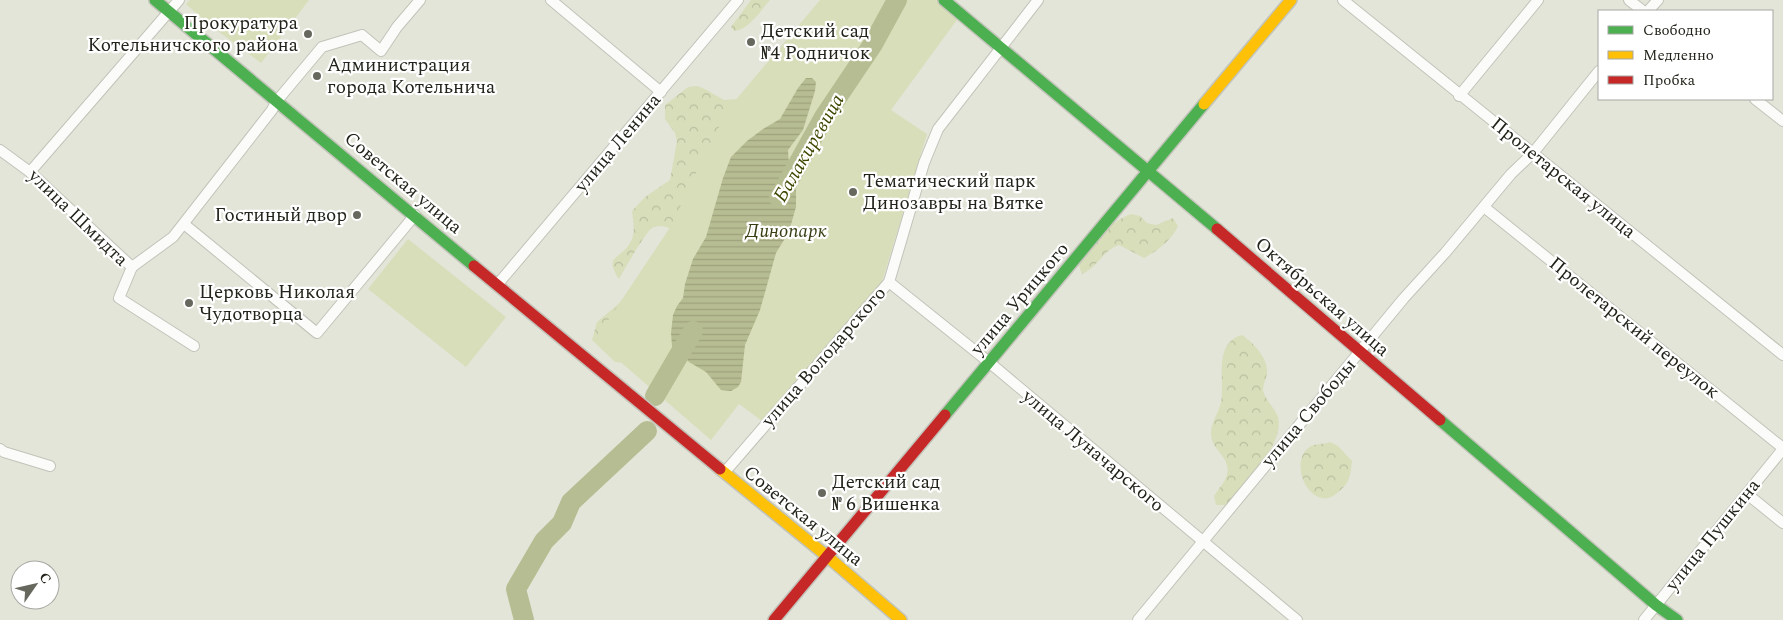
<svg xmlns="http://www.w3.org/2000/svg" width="1783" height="620" viewBox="0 0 1783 620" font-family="Spectral,serif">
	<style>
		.forest { fill: url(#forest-crowns) }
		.park { fill: #d8deba }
		.water { fill: url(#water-rules) }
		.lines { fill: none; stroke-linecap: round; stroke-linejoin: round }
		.river { stroke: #b7bd92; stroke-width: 20 }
		.street-casing { stroke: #c2c3b9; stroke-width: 12 }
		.fast-casing { stroke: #c2c3b9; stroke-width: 14 }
		.slow-casing { stroke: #c2c3b9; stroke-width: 14 }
		.jam-casing { stroke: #c2c3b9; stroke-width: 14 }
		.street { stroke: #fbfbf9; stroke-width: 10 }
		.fast { stroke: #4caf50; stroke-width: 11 }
		.slow { stroke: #ffc107; stroke-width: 11 }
		.jam { stroke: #c62828; stroke-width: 11 }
		.poi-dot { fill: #66675d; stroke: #fff; stroke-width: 2 }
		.labels { text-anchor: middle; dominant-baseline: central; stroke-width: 4.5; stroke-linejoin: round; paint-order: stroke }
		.poi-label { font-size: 19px; fill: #22231a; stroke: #fff; text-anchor: start }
		.street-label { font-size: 19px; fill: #22231a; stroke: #fff }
		.park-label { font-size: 19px; font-style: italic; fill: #383d12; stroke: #fff }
		.water-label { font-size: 20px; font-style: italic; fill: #404700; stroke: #fff }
	</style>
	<defs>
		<pattern id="forest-crowns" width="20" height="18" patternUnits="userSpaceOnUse" patternTransform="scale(1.25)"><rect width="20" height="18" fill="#d8deba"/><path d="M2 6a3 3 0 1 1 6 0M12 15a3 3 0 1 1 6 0" fill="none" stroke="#b9be9f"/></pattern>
		<pattern id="water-rules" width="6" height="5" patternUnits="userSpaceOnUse" patternTransform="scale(1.25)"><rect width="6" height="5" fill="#b7bd92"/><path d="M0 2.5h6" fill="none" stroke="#9da27d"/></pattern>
	</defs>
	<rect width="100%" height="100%" fill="#e4e5d9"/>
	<g class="forest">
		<path d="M751,0H770C761,10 749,30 734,31L731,27Z"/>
		<path d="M696,86L703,88L724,100L736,99L636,364L615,362L592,340L597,322L630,294L673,231C667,226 659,224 651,229C646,232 624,270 619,279C603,255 620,260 630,243C636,234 633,221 632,211L645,197L670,180L677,141L675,133L665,119V105L688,87Z"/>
		<path d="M1131,214L1140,216L1147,223L1156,225L1173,218L1178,226C1172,240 1157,251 1144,258L1119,245C1103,250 1098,267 1082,274L1079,266C1090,243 1106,223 1131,214Z"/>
		<path d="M1242,335C1253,342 1268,358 1267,372C1267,378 1263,383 1263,390C1265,400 1275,408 1278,417C1285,443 1247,480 1232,499L1225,505H1216L1214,496C1217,491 1222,485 1225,480C1236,457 1209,452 1211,431C1212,421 1219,412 1221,402C1225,379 1213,343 1242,335Z"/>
		<path d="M1330,442L1338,446L1352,461C1350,478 1350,483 1336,494C1310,514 1286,460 1311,446C1316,444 1325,444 1330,442Z"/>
	</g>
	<g class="park">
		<polygon points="190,0 309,0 261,63 207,23 186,4"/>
		<polygon points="820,0 937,0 959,17 891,110 927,134 880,288 762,421 739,404 711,440 595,340 673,223 689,187 728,109"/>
		<polygon points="408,239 506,317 466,367 368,289"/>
	</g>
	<polygon class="water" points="806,78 812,78 816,82 815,91 803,130 788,150 789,165 796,191 796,207 790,228 784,240 776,253 760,310 745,345 741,382 738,387 731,391 721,390 706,372 689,362 672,346 671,333 673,315 677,306 683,298 685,284 693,259 706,237 723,178 731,157 747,141 763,129 780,119 798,88"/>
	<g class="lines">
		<g class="river">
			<polyline points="779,198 824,117 873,44 897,0"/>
			<polyline points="655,396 693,331"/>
			<polyline points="524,620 516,589 544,541 562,523 571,502 647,431"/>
		</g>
		<defs>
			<g id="street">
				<polyline points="551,0 661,92"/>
				<polyline points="1343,0 1783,355"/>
				<polyline points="1629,0 1643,11"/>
				<polyline points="1648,11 1658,0"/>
				<polyline points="1459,96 1538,0"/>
				<polyline points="1755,99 1783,121"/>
				<polyline points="0,150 30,172 132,267"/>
				<polyline points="30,172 179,0"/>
				<polyline points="1484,207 1783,448"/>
				<polyline points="184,224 317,333 415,215"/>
				<polyline points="132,267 173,237 272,110 276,102 322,47 362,35 381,51 397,27 420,0"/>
				<polyline points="132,267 119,298 194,346"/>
				<polyline points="889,282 990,363 1297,620"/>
				<polyline points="497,285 738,0"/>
				<polyline points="0,449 4,452 50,466"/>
				<polyline points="724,473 889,282 924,163 938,129 1038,0"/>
				<polyline points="1747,494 1783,523"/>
				<polyline points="1138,620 1404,298 1445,253 1511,174 1533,153 1599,71"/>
				<polyline points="1644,620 1783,449"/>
			</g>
			<g id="fast">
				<polyline points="155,0 474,266"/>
				<polyline points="944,0 1217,229"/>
				<polyline points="945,415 1204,104"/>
				<polyline points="1440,420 1656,605 1677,620"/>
			</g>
			<g id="slow">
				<polyline points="1204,104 1291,0"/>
				<polyline points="720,469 828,557 901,620"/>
			</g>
			<g id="jam">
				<polyline points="1217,229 1440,420"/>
				<polyline points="474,266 720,469"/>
				<polyline points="774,620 945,415"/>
			</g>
		</defs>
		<use href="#street" class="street-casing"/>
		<use href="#fast" class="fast-casing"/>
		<use href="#slow" class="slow-casing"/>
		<use href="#jam" class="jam-casing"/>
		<use href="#street" class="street"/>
		<use href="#fast" class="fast"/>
		<use href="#slow" class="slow"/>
		<use href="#jam" class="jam"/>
	</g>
	<g class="poi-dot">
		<circle cx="308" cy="34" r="5"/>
		<circle cx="751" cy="42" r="5"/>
		<circle cx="317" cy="76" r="5"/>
		<circle cx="853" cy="192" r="5"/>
		<circle cx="357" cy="215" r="5"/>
		<circle cx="189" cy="303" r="5"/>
		<circle cx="822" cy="493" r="5"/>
	</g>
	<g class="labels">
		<g class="poi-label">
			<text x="298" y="23" text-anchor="end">Прокуратура<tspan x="298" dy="22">Котельничского района</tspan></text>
			<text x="761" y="31">Детский сад<tspan x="761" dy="22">№4 Родничок</tspan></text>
			<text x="327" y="65">Администрация<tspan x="327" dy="22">города Котельнича</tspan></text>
			<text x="863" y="181">Тематический парк<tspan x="863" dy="22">Динозавры на Вятке</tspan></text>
			<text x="347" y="215" text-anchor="end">Гостиный двор</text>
			<text x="199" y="292">Церковь Николая<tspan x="199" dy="22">Чудотворца</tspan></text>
			<text x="832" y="482">Детский сад<tspan x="832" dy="22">№ 6 Вишенка</tspan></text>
		</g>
		<g class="street-label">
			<text transform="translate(618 143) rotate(-50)">улица Ленина</text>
			<text transform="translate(1563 178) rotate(39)">Пролетарская улица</text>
			<text transform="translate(403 183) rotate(40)">Советская улица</text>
			<text transform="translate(78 218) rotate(44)">улица Шмидта</text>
			<text transform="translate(1322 297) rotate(41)">Октябрьская улица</text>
			<text transform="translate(1020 299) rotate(-50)">улица Урицкого</text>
			<text transform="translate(1634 328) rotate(39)">Пролетарский переулок</text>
			<text transform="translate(824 357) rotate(-49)">улица Володарского</text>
			<text transform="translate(1309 413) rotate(-50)">улица Свободы</text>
			<text transform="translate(1093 451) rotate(40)">улица Луначарского</text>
			<text transform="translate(803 516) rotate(39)">Советская улица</text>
			<text transform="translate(1713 535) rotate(-51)">улица Пушкина</text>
		</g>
		<g class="park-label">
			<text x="786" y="231">Динопарк</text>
		</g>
		<g class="water-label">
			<text transform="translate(809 148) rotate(-60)">Балакиревица</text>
		</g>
	</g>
	<rect x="1598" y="10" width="175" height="90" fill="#ffffff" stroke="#a7a7a3"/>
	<rect x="1608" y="26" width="25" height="8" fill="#4caf50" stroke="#a7a7a3"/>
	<text x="1643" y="35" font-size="15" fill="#22231a">Свободно</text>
	<rect x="1608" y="51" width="25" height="8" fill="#ffc107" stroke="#a7a7a3"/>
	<text x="1643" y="60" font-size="15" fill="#22231a">Медленно</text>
	<rect x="1608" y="76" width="25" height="8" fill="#c62828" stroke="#a7a7a3"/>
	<text x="1643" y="85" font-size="15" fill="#22231a">Пробка</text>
	<g transform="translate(35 585) rotate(56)"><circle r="24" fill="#ffffff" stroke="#a7a7a3"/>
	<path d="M0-4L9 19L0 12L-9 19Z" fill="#66675d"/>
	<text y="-8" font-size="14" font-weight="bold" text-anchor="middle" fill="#22231a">С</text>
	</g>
</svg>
